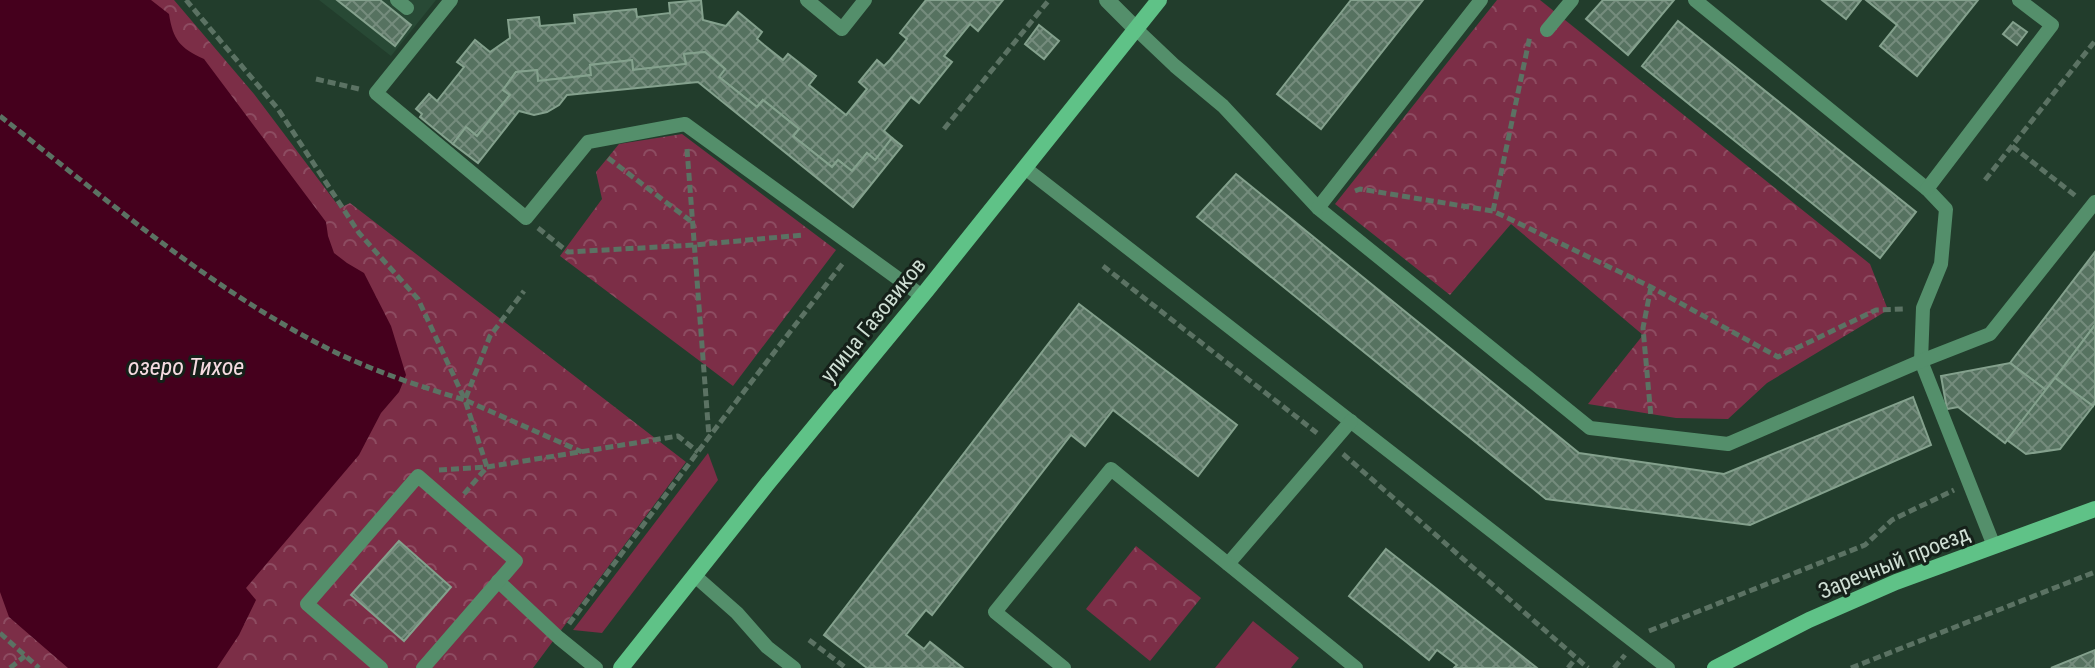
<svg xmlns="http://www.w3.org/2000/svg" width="2095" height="668" viewBox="0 0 2095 668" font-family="'Roboto Condensed',sans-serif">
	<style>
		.built { fill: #284935 }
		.grass { fill: #7c2e47 }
		.park { fill: url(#park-crowns) }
		.water { fill: #45001d }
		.building { fill: url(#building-cross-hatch); stroke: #84a18d; stroke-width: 2 }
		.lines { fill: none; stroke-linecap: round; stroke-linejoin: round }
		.path { stroke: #5b7263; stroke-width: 5; stroke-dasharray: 8 4; stroke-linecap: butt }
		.lane { stroke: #548f6b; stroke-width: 14 }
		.street { stroke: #548f6b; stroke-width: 16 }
		.secondary { stroke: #5fc287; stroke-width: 16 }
		.labels { text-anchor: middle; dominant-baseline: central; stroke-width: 6; stroke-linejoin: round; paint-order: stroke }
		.street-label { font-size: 22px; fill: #ceded3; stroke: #152019 }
		.water-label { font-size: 24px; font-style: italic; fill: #f6dbe1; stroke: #152019 }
	</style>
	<defs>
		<pattern id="park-crowns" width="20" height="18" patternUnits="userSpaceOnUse" patternTransform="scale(2)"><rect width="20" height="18" fill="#7c2e47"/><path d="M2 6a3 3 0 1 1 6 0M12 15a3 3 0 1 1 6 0" fill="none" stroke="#8d4c61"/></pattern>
		<pattern id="building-cross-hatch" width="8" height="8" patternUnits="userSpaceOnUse" patternTransform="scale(2)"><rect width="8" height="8" fill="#567260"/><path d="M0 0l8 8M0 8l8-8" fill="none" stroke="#758c7d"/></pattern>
	</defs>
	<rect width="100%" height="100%" fill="#223d2c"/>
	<polygon class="built" points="319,0 436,0 391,56"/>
	<g class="grass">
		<polygon points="708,453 718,480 602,633 573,630"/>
		<polygon points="1253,621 1299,658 1291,668 1215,668"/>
	</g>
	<g class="park">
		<polygon points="0,0 174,0 254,94 340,208 350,203 686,462 533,668 0,668"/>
		<polygon points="1497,0 1540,0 1870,264 1888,310 1767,383 1728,419 1676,418 1588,404 1643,335 1511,224 1450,295 1335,204"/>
		<polygon points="682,134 836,250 733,386 560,256 602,199 596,172 619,144"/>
		<polygon points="1136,546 1201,598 1150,661 1086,609"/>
	</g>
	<path class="water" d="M0,0H151L169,14C173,40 180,48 204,59L326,222L328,236L334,253L347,263L364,273L391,326L406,375L399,392L381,413L359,455L246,588L256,600L239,635L217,668H68L9,617L0,592Z"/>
	<g class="building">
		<polygon points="337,0 380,0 411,25 395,46"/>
		<polygon points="701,0 703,20 726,26 738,12 762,32 757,39 764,45 783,60 788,54 816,76 809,85 846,115 867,89 859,82 877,60 884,66 890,60 907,39 900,33 926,0 1003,0 978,31 970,24 944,56 952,62 919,103 911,97 884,131 892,138 875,160 867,153 852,171 838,160 832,167 793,136 799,129 763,100 757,107 719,77 725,69 705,52 684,54 686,64 633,70 632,60 590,65 591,75 538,81 537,70 516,72 503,90 510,95 477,136 466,127 453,144 420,117 422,114 416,109 429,94 437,101 464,67 457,62 475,40 490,52 510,38 508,20 539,17 540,26 575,23 574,15 636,9 637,17 670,13 669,3"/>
		<polygon points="1351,0 1423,0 1321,129 1277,94"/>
		<polygon points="1603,0 1674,0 1628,55 1586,19"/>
		<polygon points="1822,0 1861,0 1846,19"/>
		<polygon points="1866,0 1978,0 1917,76 1880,46 1897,25"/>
		<polygon points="1678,21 1916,212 1880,258 1642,66"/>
		<polygon points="2013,22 2027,32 2017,45 2003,34"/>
		<polygon points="1039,25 1059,41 1044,59 1025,44"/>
		<polygon points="705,52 725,69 719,77 757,107 763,100 799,129 793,136 832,167 838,160 852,171 867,153 875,160 892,138 902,146 853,207 698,82 567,95 559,105 547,112 534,115 519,111 478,163 453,144 466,127 477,136 510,95 503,90 516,72 537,70 538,81 591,75 590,65 632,60 633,70 686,64 684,54"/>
		<polygon points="1236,174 1579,453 1724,474 1913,397 1931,445 1750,525 1546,499 1197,217"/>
		<polygon points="2095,252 2095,325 2046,390 2010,363"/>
		<polygon points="1079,304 1237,425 1198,476 1113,410 1085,446 1071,435 932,615 926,610 906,635 924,649 930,642 963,668 867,668 824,635"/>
		<polygon points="2095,325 2095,403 2093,406 2055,378"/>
		<polygon points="2010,363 2046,390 2005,443 1958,407 1947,409 1941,376"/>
		<polygon points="2055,378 2093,406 2060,449 2026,454 2007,440"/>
		<polygon points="399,541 451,587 404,641 351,595"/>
		<polygon points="1386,549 1537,668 1454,668 1457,665 1437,650 1429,660 1349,596"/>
		<polygon points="2095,650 2095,668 2051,668"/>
	</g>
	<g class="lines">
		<g class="path">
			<polyline points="186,0 278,109 359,233 418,299 465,400 582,452"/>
			<polyline points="316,79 359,89"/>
			<path d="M0,116C102,196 202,282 317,343C364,368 415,385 465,400"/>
			<polyline points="944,129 1049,0"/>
			<polyline points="2012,146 2077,197"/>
			<polyline points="687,149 709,437"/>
			<polyline points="608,158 692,222"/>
			<polyline points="1985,180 2095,41"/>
			<polyline points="1355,191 1360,189 1493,211 1651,287 1778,357 1876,310 1905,309"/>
			<polyline points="1493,211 1530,36"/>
			<polyline points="538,228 568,252 694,245 803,235"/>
			<polyline points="1103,266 1317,433"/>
			<polyline points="1651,287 1643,328 1651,417"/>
			<polyline points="1343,454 1588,668"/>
			<polyline points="439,470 487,467 678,436 698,452"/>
			<polyline points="464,494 487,467 465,400 490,336 524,291"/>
			<polyline points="569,624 709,437 843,263"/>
			<polyline points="1649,631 1865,545 1892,520 1954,490"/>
			<polyline points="0,633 39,668"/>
			<polyline points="809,640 846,668"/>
			<polyline points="10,668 25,656"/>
			<polyline points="1568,668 1575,659"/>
			<polyline points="1614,668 1625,655"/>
			<polyline points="1851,668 2095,572"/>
		</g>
		<g class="lane">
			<polyline points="397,0 407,8"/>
			<polyline points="451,0 376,93 526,218 588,142 685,124 922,296"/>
			<polyline points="807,0 842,29 865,0"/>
			<polyline points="1695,0 1927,189 1946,209 1941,264 1923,308 1921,361 1994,546"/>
			<polyline points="1136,29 1175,66 1223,106 1318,208 1590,428 1728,444 1921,361 1990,334 2095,202"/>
			<polyline points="1547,30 1572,0"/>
			<polyline points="1025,168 1668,668"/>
			<polyline points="1927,189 2052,25 2019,0"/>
			<polyline points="1318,208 1481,0"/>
			<polyline points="1228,564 1351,421"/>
			<polyline points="695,576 737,613 767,647 794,668"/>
			<polyline points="498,581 559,638 596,668"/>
			<polyline points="381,668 307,604 418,476 516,561 423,668"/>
			<polyline points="1064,668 995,612 1111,469 1356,668"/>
		</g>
		<polyline class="street" points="1107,0 1136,29"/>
		<g class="secondary">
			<polyline points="621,668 768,483 927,290 1159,0"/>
			<polyline points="1715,668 1809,620 1896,582 2095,509"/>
		</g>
	</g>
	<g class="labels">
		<g class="street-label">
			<text transform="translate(873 320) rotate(-51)">улица Газовиков</text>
			<text transform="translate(1894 562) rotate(-22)">Заречный проезд</text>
		</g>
		<g class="water-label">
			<text x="186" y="367">озеро Тихое</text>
		</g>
	</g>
</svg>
